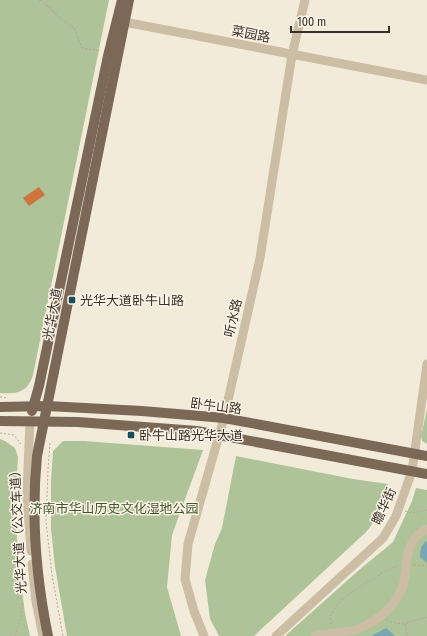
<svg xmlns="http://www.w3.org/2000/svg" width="427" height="636" viewBox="0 0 427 636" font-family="'Fira Sans Condensed','Noto Sans SC',sans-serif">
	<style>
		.green { fill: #afc399 }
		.water { fill: #77a7b2 }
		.building { fill: #ce753d }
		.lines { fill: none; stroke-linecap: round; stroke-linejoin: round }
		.path { stroke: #b8a78f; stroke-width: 1; stroke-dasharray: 2 2; stroke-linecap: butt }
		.minor { stroke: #ccbda5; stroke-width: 9 }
		.major { stroke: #7b6857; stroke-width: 10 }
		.poi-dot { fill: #194e5c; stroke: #fbf4e7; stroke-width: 1.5 }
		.labels { text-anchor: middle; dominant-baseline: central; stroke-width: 3; stroke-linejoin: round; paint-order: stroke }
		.street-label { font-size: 13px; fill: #382f27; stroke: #fbf4e7 }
		.poi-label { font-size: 13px; fill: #382f27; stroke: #fbf4e7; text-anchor: start }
		.park-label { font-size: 13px; fill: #405829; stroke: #fbf4e7 }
	</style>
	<rect width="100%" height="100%" fill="#f3ebda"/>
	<g class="green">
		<path d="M0,0H109L33,375C27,393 17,394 0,393Z"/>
		<polygon points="427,409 427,444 422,441 421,436"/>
		<polygon points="0,439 5,441 15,448 18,457 15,509 19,567 25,613 30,636 0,636"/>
		<polygon points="63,441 84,441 203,450 172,535 167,587 181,636 67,636 55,567 51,529 51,481 53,451"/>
		<path d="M236,456L353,479L388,484C382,505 380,515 366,532L254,636H219L210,619L205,580L215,544L222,528Z"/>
		<polygon points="416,488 427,490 427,636 285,636 359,570 393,542 412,501"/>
	</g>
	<g class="water">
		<path d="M427,541V563L420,557C420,551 421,544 427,541Z"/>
		<polygon points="386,628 395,636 371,636"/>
	</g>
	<polygon class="building" points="39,187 45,195 29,206 23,198"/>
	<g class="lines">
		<g class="path">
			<polyline points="39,0 42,2"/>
			<polyline points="41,0 56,15 74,28 82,48 101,51"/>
			<polyline points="46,5 50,7 57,15"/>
			<polyline points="0,397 8,398"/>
			<polyline points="0,433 14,435 21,444"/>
			<polyline points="50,443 48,469 46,522 52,575 63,636"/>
			<polyline points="405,511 412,513 427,510"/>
			<polyline points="414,565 427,566"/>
			<polyline points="387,620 389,622 403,624 427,617"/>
			<polyline points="331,624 330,616 339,602 367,581 371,581 382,573 399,565"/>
			<polyline points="405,624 408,636"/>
			<polyline points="15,636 21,617 22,603"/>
		</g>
		<g class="minor">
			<polyline points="119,21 427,80"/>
			<polyline points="30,421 27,495 31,551"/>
			<polyline points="32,564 36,601 43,636"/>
			<polyline points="204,636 194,611 185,579 188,544 224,418 260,258 292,55 305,0"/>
			<polyline points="276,636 383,538 396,516 412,471 427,364"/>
			<path d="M315,636C328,632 351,633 361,628C378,620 393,608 401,591C411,569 399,543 427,529"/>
		</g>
		<g class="major">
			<polyline points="0,407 47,406 142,411 224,418 427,456"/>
			<polyline points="32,411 39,386 108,56 122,0"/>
			<polyline points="0,421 78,422 197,431 427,474"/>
			<path d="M48,636C36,577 31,516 37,456L129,0"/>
		</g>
	</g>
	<g class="poi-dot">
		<rect x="68" y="296" width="8" height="8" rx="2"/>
		<rect x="127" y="431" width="8" height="8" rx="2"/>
	</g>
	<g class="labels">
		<g class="street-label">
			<text transform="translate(251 34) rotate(11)">菜园路</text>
			<text transform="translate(52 314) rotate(-79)">光华大道</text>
			<text transform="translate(233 318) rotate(-77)">听水路</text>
			<text transform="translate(216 406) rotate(7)">卧牛山路</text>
			<text transform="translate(384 506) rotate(-65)">瞻华街</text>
			<text transform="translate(18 529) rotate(-93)">光华大道（公交车道）</text>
		</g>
		<g class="poi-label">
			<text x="80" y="300">光华大道卧牛山路</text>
			<text x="139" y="435">卧牛山路光华大道</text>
		</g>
		<g class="park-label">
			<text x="114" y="508">济南市华山历史文化湿地公园</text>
		</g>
	</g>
	<path d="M291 26v6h98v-6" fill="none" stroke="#382f27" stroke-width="2"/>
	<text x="297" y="26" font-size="12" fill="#382f27" stroke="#fbf4e7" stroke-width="3" paint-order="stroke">100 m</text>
</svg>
